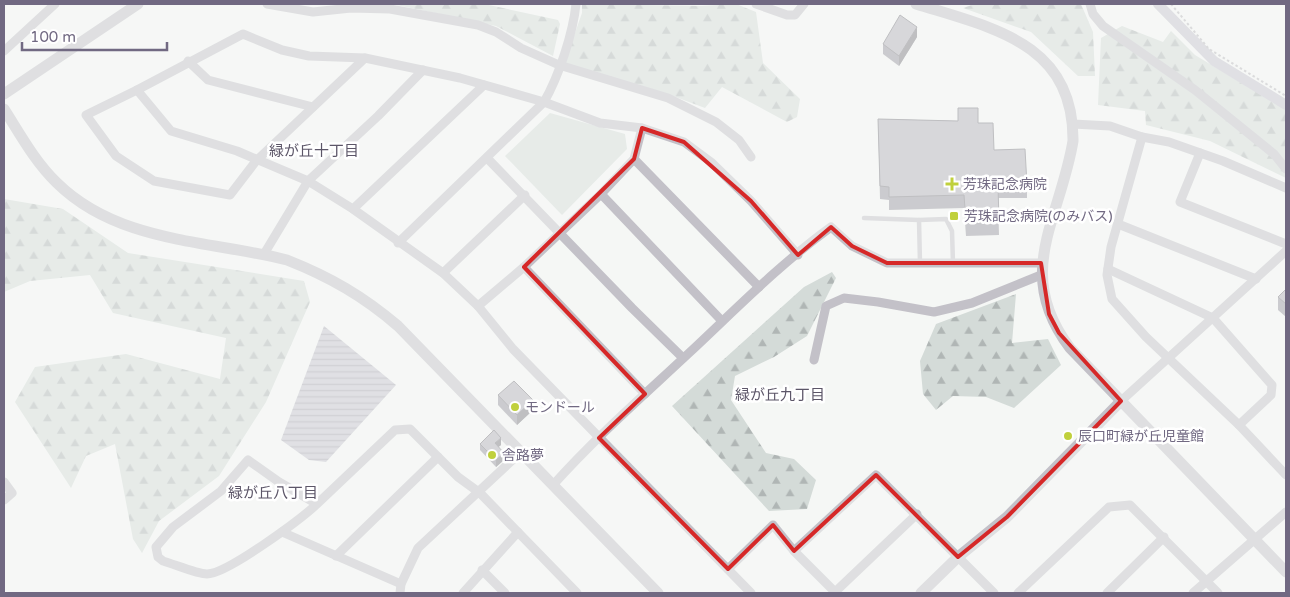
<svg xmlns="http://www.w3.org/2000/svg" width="1290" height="597" viewBox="0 0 1290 597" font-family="'Varela Round','Noto Sans JP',sans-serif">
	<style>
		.forest { fill: url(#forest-firs) }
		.park { fill: #d4dbd8 }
		.water { fill: url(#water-rules) }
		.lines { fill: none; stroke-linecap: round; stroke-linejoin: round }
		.canal { stroke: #c5c3ce; stroke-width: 10 }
		.path { stroke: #bbb9be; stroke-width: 2; stroke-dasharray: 2.5 2.5; stroke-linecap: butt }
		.service { stroke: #c3c1c8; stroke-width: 4.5 }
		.minor { stroke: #c3c1c8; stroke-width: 9 }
		.tertiary { stroke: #c3c1c8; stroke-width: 11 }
		.wall { fill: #98969f }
		.shaded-wall { fill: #7c7a82 }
		.building { fill: #b1afb9; stroke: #7c7a82 }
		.marked { fill: none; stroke: #d62828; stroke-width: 4; stroke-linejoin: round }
		.poi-dot { fill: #c0d03c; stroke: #fff; stroke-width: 2 }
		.labels { text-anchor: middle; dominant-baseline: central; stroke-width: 5; stroke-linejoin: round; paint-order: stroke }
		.poi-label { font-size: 14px; fill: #716982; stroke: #fff; text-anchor: start }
		.neighbourhood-label { font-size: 15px; fill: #5c5668; stroke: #fff }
	</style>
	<defs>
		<pattern id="forest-firs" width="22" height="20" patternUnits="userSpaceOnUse" patternTransform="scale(1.25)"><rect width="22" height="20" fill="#d4dbd8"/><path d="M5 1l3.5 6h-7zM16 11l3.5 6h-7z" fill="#b0b6b5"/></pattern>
		<pattern id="water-rules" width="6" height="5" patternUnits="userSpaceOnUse" patternTransform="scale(1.25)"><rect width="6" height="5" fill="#c5c3ce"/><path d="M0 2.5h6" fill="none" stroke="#a4a2ad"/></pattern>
	</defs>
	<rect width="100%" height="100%" fill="#f5f7f5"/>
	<g class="forest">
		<polygon points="392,4 484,4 558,20 560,24 553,56 496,26"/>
		<polygon points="582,4 701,6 736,4 756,12 763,63 800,99 797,117 787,122 722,87 705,108 673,96 564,64 582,13"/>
		<polygon points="975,4 1081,4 1093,32 1095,76 1078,76 1031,32 963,8"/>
		<polygon points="1122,26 1163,42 1171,31 1195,55 1286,110 1286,178 1210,141 1146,125 1145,111 1098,105 1101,38"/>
		<polygon points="4,199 63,209 128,253 304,281 310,302 266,402 219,476 159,521 142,553 133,539 115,444 86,456 71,488 15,402 35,367 126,354 220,379 226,338 113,313 90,275 30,281 4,292"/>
		<polygon points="832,272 836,278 807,336 774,357 735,376 731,400 766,453 794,459 816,480 807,509 769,511 672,406 804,287"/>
		<polygon points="1016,294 1012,343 1048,339 1061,365 1014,408 986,397 953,396 936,410 923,394 920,361 936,324"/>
	</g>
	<polygon class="park" points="550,113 625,134 627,149 562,215 505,156"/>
	<polygon class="water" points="324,326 396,385 326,462 309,460 281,440"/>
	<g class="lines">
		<polyline class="canal" points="1158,4 1214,61 1286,105"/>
		<polyline class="path" points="1171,4 1209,49 1286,96"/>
		<g class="service">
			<polyline points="864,218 919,220"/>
			<polyline points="920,263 919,220 946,219 952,231 953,263"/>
		</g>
		<g class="minor">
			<polyline points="267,4 313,12 351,8 390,9 478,25 496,32 521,48 559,65 668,98 716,122 739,140 751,157"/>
			<polyline points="756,4 787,15 795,15 804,4"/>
			<polyline points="1090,4 1093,14 1103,26 1195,90 1274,154 1286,169"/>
			<polyline points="4,51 55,4"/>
			<polyline points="188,61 208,80 313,107"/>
			<polyline points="137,90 86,115 116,156 154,181 230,195 256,161 365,58"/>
			<polyline points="1073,124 1110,126 1142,137 1169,142 1223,161 1286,188"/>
			<polyline points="1142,137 1111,247 1107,275 1112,299 1146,337 1239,425 1286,475"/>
			<polyline points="1200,153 1180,202 1286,244"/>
			<polyline points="487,158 632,308 683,358"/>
			<polyline points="634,159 759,287"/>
			<polyline points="601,194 722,321"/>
			<polyline points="353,209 484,85"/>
			<polyline points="1118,224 1256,279"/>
			<path d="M398,243L544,102C559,76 573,33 576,4"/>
			<polyline points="264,254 308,181 378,116 423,70"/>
			<polyline points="524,267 645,394"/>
			<polyline points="1108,269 1213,318 1272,385 1271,395 1239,425"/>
			<polyline points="443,273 525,195"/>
			<polyline points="478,306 524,267 601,194 634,159 642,128"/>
			<polyline points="814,360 826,306 844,298 878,302 934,312 972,303 1041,275"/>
			<polyline points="1121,401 1286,251"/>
			<polyline points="4,482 12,493 4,500"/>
			<path d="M553,485C595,438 643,396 689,353C735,310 780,264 831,227L852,246L887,263H1041"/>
			<path d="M317,504L279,482L248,460L221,491L173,527L156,547L158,557L163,561C174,564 197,574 207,574C227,574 301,519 317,504L395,430L410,429L458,477L480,493L577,593"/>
			<polyline points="282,532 401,584"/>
			<polyline points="794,551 876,475 994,593"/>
			<polyline points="336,556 438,457"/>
			<polyline points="728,569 773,525 794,551 835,592 917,514"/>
			<polyline points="482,570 505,593"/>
			<polyline points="400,593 401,584 418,548 521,452"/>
			<polyline points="463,593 518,532"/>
			<polyline points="751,593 513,349 478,306 443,273 353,209 308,181 237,151 171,131 137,90 243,34 282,50 309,56 365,58 460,78 544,102 600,123 642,128 684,142 711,162 751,201 798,255"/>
			<polyline points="1018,593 1109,507 1130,505 1218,593"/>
			<polyline points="1107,593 1164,537"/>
			<polyline points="1193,593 1286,512"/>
		</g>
		<g class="tertiary">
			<path d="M916,4C993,28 1074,43 1073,141C1060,220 1013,273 1070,348L1286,572"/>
			<polyline points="4,94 138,4"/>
			<path d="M4,109C20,134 35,162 57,183C118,243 208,240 287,260C330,277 363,296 398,326L658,593"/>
			<polyline points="921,593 958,557 1007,517 1121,401"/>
		</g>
	</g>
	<g class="wall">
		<polygon points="917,37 899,66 883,54 883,44"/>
		<polygon points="958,108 978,123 994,150 1027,185 1027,198 998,198 999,235 966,236 964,208 889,210 889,200 880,199 878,119 958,121"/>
		<polygon points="1286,289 1286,317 1278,310 1278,297"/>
		<polygon points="498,395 533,410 517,425 498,405"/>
		<polygon points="480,444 501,445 498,447 504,460 496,467 480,450"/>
	</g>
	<g class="shaded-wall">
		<polygon points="917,27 917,37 899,66 899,56"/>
		<polygon points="533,400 533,410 517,425 517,415"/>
		<polygon points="501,438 501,445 495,450 495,443"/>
		<polygon points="504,453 504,460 496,467 496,460"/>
	</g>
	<g class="building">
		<polygon points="900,15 917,27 899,56 883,44"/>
		<polygon points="958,108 978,108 978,123 993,123 994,150 1025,149 1027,185 998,185 999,222 966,223 964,195 889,197 889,187 880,186 878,119 958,121"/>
		<polygon points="1286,289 1286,304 1278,297"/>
		<polygon points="514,381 533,400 517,415 498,395"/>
		<polygon points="494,430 501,438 495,443 504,453 496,460 480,444"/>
	</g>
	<path d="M0 0H1290V597H0ZM642,128L684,142L751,201L798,255L831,227L852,246L887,263H1041L1049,314L1059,333L1121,401L1007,517L958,557L876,475L794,551L773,525L728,569L599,438L645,394L524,267L634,159Z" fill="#f5f7f5" fill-opacity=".55" fill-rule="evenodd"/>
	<path class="marked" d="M642,128L684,142L751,201L798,255L831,227L852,246L887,263H1041L1049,314L1059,333L1121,401L1007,517L958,557L876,475L794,551L773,525L728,569L599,438L645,394L524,267L634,159Z"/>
	<g class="poi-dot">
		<path d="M949.5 176.5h5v5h5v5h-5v5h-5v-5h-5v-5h5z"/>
		<rect x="949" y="211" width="10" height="10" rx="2.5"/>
		<circle cx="515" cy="407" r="5"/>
		<circle cx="1068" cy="436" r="5"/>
		<circle cx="492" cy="455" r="5"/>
	</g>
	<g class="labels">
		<g class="poi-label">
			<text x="963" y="184">芳珠記念病院</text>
			<text x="964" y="216">芳珠記念病院(のみバス)</text>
			<text x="525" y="407">モンドール</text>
			<text x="1078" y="436">辰口町緑が丘児童館</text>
			<text x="502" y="455">舎路夢</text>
		</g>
		<g class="neighbourhood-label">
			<text x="314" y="151">緑が丘十丁目</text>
			<text x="780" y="395">緑が丘九丁目</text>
			<text x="273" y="493">緑が丘八丁目</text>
		</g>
	</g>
	<rect width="1290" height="597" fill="none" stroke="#716982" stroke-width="10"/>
	<path d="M22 42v8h145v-8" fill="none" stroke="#716982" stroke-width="2.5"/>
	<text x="30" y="42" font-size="15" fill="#716982" stroke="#ffffff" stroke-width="4" paint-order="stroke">100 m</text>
</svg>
